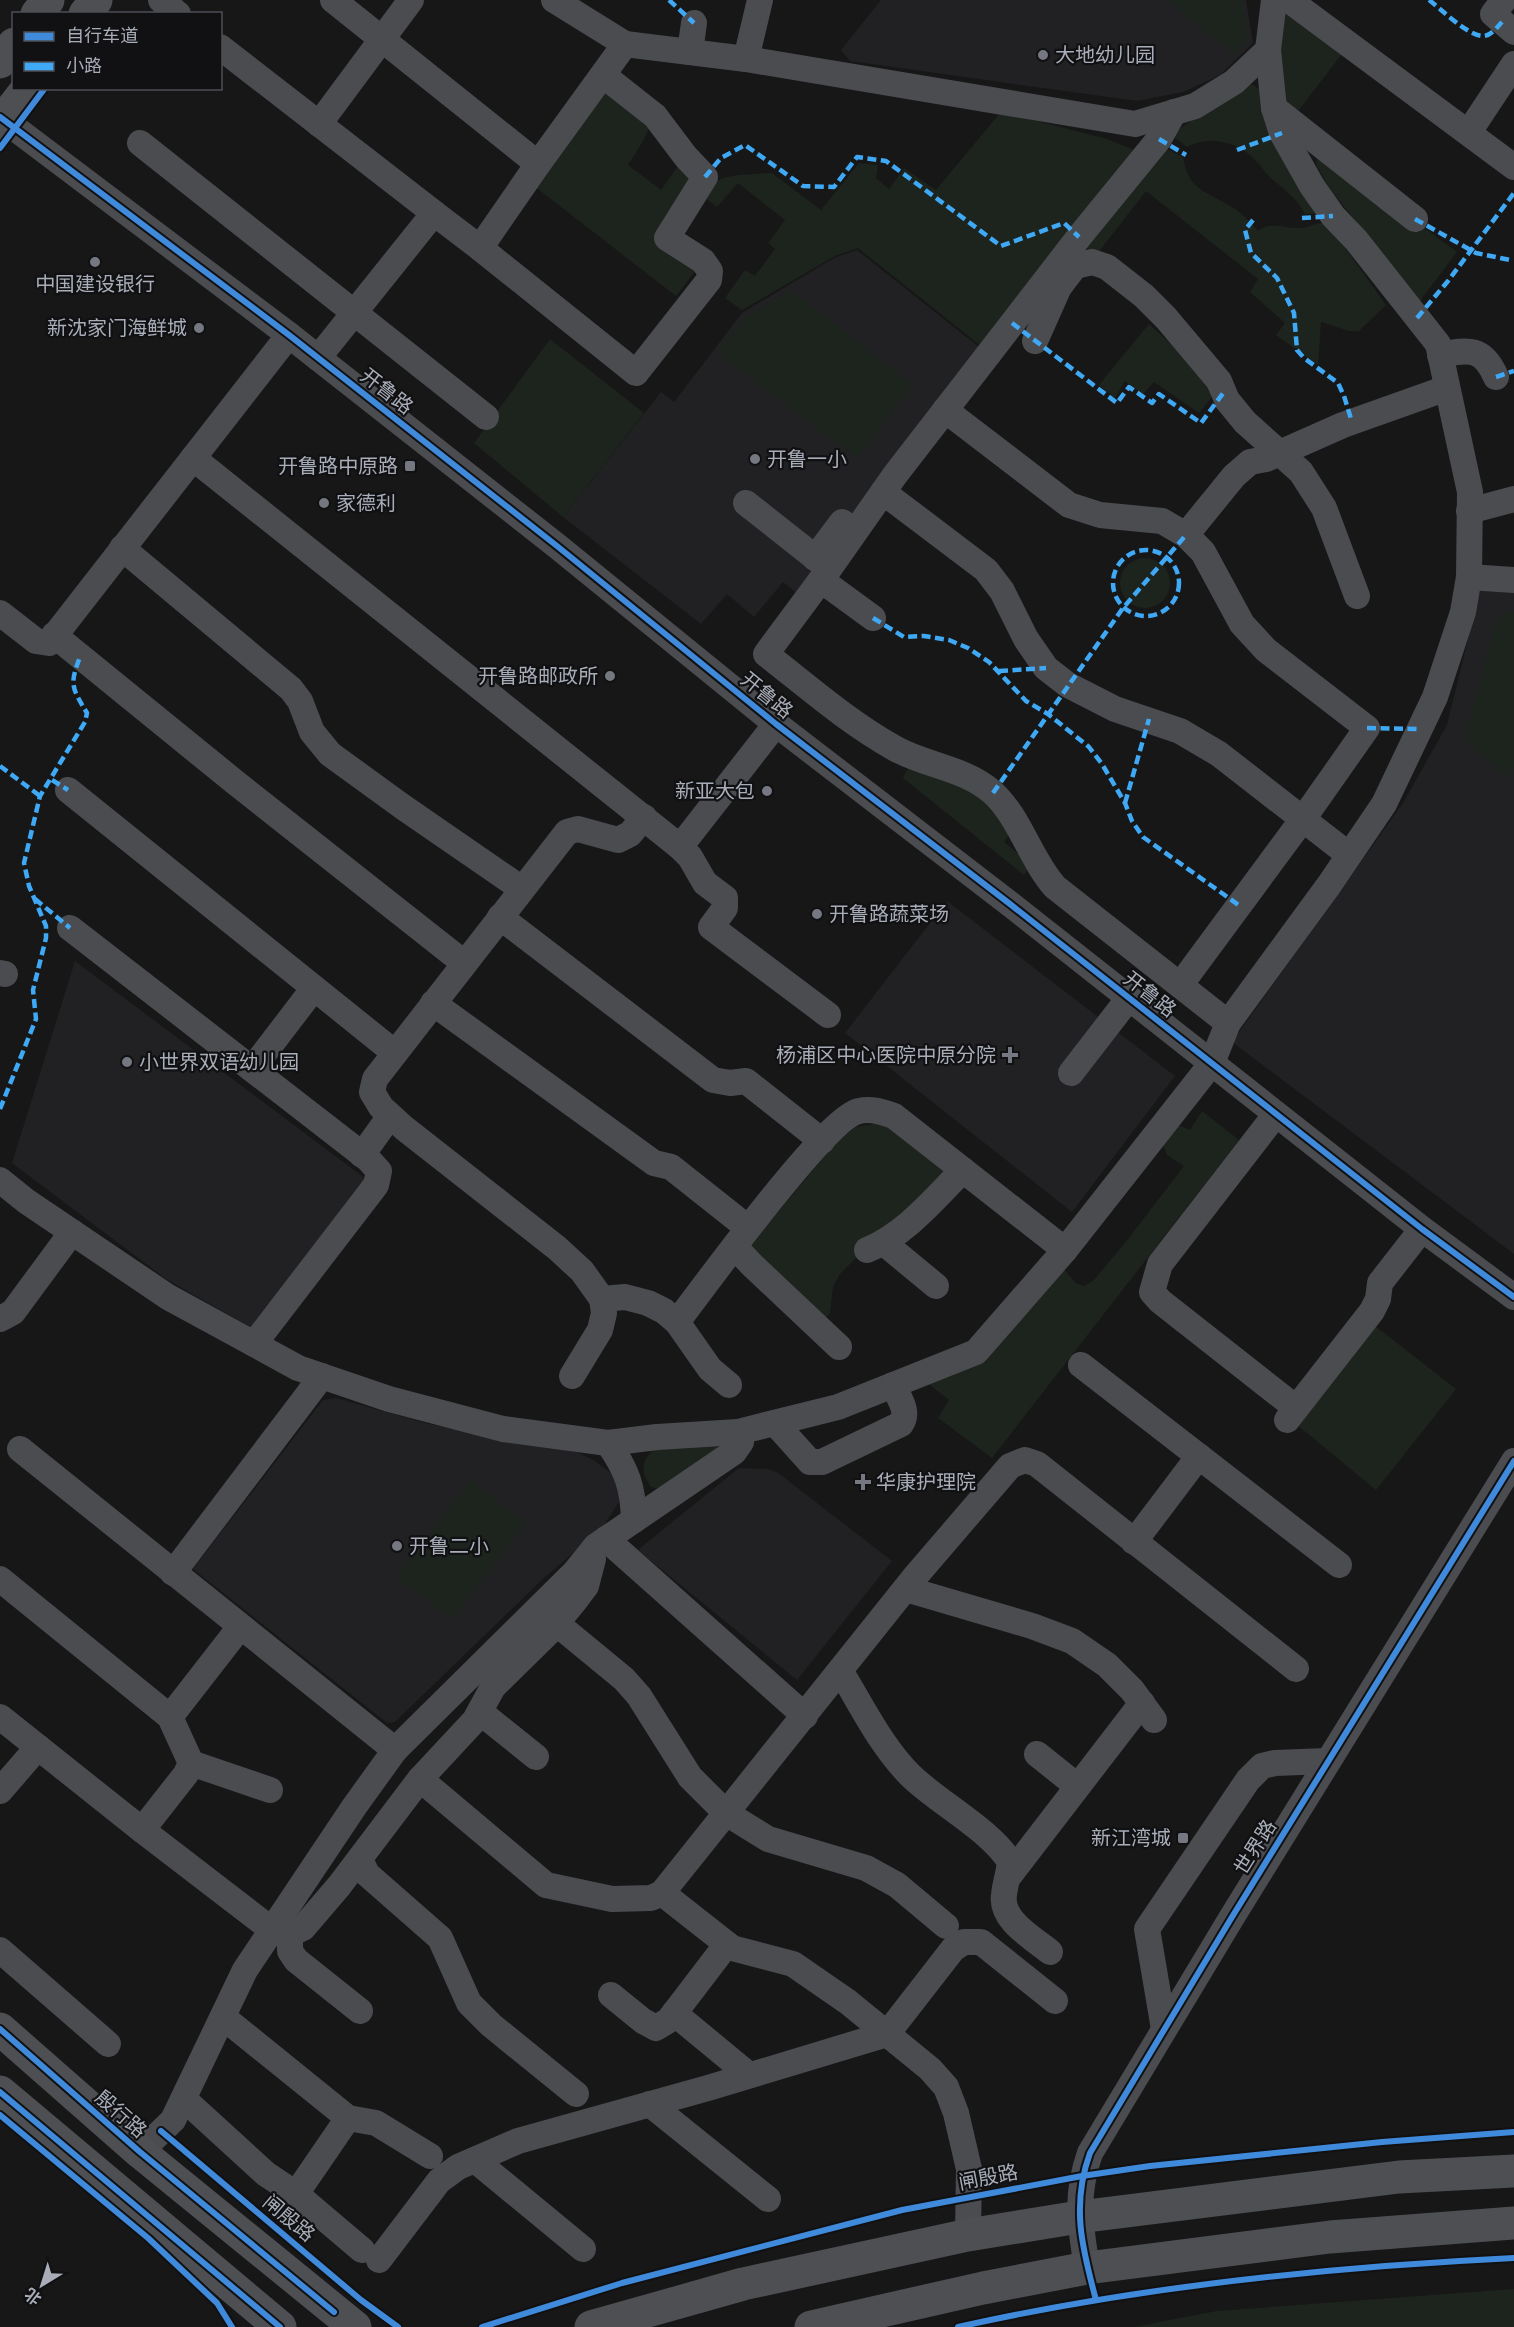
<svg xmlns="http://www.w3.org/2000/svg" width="1514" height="2327" viewBox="0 0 1514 2327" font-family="'Public Sans','Noto Sans SC',sans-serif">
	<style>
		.built { fill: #212123 }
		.green { fill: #1d241e }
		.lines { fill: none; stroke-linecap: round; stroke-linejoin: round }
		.minor { stroke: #4b4c50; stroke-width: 26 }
		.major { stroke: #4d4f52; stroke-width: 33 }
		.quiet { stroke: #3fa9f5; stroke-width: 4.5; stroke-dasharray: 9 4.5; stroke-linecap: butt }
		.cycleway-casing { stroke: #111113; stroke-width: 10 }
		.cycleway { stroke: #408adc; stroke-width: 6 }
		.poi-dot { fill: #757880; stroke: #111113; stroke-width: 2 }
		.labels { text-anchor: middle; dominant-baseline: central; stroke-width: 4.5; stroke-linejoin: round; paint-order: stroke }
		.poi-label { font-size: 20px; fill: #a8adb8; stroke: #111113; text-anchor: start }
		.street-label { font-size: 20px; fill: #a8adb8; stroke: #111113 }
	</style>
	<rect width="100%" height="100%" fill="#171717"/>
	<g class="built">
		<polygon points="881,0 1246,0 1253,43 1220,75 1183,92 1137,101 850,61 841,50"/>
		<polygon points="857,250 984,351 800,596 783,582 754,617 727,594 701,624 563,517 661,392 674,402 742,313 834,258"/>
		<polygon points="1480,590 1514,593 1514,1254 1232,1042 1403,803 1447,725"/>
		<polygon points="947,901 1175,1076 1072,1212 845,1033"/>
		<polygon points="75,961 366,1179 252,1328 166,1279 12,1163"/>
		<polygon points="336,1398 429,1424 577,1452 595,1461 611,1473 621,1490 621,1499 602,1528 544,1578 395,1722 387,1723 193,1569 323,1400"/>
		<polygon points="739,1468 767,1469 777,1472 892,1561 797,1680 640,1552 639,1549"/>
	</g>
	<g class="green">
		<polygon points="1167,0 1243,0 1247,41 1233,54"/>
		<polygon points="1289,9 1345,50 1295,115 1287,109 1280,73 1280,21"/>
		<path d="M1244,83L1254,85L1262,92L1317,213L1305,214C1297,198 1283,189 1270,177C1264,172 1261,165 1255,160C1239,142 1208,135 1187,147L1171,135Z"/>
		<polygon points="606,86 650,126 643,141 628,165 661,190 678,166 702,183 668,238 703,261 676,296 534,186"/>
		<path d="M1001,112L1107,139L1142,153L986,350L858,248L835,256L742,310L725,298L745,270L755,276L775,249L768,243L785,220L738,183L717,207L700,194C717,172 747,175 772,173L821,210L859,163L878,165L876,178L889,189L904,168L936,190Z"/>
		<path d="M1161,146L1183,157C1188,191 1208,192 1234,208C1243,214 1251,223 1258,231C1273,220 1284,229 1300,228C1310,228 1316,221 1328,224L1386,305L1359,331H1349L1321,322L1318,365L1276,335L1285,323L1250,292L1258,279L1146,191L1097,254L1083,246Z"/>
		<polygon points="1319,150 1457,252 1420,301 1330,189 1316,164"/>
		<polygon points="790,290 913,384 857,458 716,352 745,318"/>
		<polygon points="1149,324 1203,374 1212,391 1211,398 1199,413 1154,382 1143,394 1125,381 1115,398 1099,385"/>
		<polygon points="550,339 644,413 563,517 474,443"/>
		<circle cx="1145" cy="583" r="25"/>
		<polygon points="1514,611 1514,766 1506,777 1465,739 1494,629 1502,613"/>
		<polygon points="915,767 965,781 1013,829 1004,842 1031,864 1024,875 903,778 907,770"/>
		<polygon points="1202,1111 1239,1140 992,1458 938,1418 949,1400 925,1381 1064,1269 1076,1283 1084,1286 1093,1281 1125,1243 1184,1166 1167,1155 1162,1143 1175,1124 1190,1130"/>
		<polygon points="880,1123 895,1126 959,1170 868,1246 839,1275 833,1287 830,1313 821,1323 744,1253 839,1139 856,1127"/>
		<polygon points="1375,1326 1456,1389 1376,1490 1296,1424"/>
		<path d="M718,1444L715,1456L660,1489L651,1487C640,1471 641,1461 655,1448Z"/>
		<polygon points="471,1480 526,1523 452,1619 397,1577"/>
		<polygon points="1514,2289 1514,2327 1134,2327 1217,2311"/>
	</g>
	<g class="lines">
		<g class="minor">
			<polyline points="161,0 178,14"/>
			<polyline points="333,0 538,164"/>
			<polyline points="554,0 625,44"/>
			<polyline points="1289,0 1514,167"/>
			<polyline points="1504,0 1493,14 1514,32"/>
			<polyline points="220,47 434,213"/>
			<polyline points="690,52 694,23"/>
			<polyline points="746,59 760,0"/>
			<polyline points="1274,108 1415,219"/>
			<path d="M1174,112L1159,139L1079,237L895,475L829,569L766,654C808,687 849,723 896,749C927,766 964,768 992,792C1020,817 1030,859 1055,887L1228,1023"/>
			<polyline points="0,117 289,335 557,546 776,724 1010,904 1422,1229 1514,1297"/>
			<polyline points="319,124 411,0"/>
			<polyline points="1469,132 1514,64"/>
			<polyline points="140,143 486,417"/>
			<polyline points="480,248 636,373 709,280 710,271 703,261 667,238 705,177 686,157 655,116 603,75"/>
			<polyline points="1035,341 1059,287 1075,266 1092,262 1107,267 1144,296 1166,318 1219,381 1227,400 1245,422 1301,472 1324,508 1357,596"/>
			<path d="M1440,355C1469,349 1483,347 1496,377"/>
			<polyline points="318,358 434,213 480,248 538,164 625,44 746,59 1135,124 1195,106 1234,82 1268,50"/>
			<polyline points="945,410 1069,505 1100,515 1162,521 1186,535 1203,552 1242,624 1266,650 1367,728 1308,812 1181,984"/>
			<polyline points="193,458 680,847 776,724"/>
			<polyline points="883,492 986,570 1002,591 1026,639 1046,668 1068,685 1115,709 1180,731 1219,754 1349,855"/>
			<polyline points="746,503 827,567"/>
			<polyline points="1469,511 1514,499"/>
			<polyline points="1186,535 1234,476 1250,462 1266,459 1343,425 1447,388"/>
			<polyline points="122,548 291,689 300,701 312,732 330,754 403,807 522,889"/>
			<polyline points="815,558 842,522"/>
			<polyline points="1469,577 1514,580"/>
			<polyline points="821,580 873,618"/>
			<polyline points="0,613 36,641 49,643 289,335"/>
			<polyline points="54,635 236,783 464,963"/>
			<polyline points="68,790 395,1053"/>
			<polyline points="680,847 690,857 705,883 725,898 725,908 711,927 828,1015"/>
			<polyline points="500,917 713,1080 730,1083 746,1081 822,1141"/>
			<polyline points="70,928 368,1159 379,1171 376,1185 254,1344"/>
			<polyline points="0,973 5,974"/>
			<polyline points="433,1003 654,1163 671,1167 748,1228"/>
			<polyline points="252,1069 314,988"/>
			<polyline points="1071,1073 1129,998"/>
			<polyline points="1276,1114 1160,1264 1152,1292 1160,1301 1296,1408"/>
			<polyline points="362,1155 390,1116"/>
			<polyline points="0,1180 26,1201 168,1297 298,1368 389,1399 503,1429 608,1443 657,1437 738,1432 838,1407 976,1352 1065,1250 1212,1063 1228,1023 1329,885 1384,804 1435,697 1463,612 1469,577 1470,492 1438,344 1356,240 1333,216 1312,186 1282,133 1274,108 1268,50 1274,0"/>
			<polyline points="884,1243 936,1286"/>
			<polyline points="735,1247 752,1265 839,1347"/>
			<path d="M867,1250C906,1234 934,1199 963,1170"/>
			<polyline points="602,1299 625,1297 648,1303 664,1311 677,1322 710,1369 729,1385"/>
			<polyline points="0,1319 13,1312 72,1232"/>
			<path d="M677,1322C704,1287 826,1118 859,1111C871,1108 883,1112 894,1116L1065,1250"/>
			<polyline points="1081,1365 1339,1565"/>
			<polyline points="572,1376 600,1330 604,1313 602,1299 582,1271 557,1248 404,1128 381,1107 372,1092 375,1079 567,832 578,829 618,840 630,834 644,817"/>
			<polyline points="1287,1420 1372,1311 1378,1299 1380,1283 1422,1229"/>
			<path d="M775,1423L810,1462H822L901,1424C910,1411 898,1397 893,1385"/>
			<path d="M608,1443C627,1470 633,1487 634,1520"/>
			<polyline points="20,1449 395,1750"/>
			<polyline points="606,1539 805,1716"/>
			<polyline points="1134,1542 1199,1456"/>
			<polyline points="173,1573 322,1376"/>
			<polyline points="0,1579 170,1717 191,1763 186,1774 142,1830"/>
			<polyline points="906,1589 1032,1626 1072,1641 1107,1665 1132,1690 1154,1720"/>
			<polyline points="556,1623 624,1679 639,1696 690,1777 726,1813 768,1839 866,1868 897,1885 946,1926"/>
			<path d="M841,1672C862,1706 881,1746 910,1775C937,1802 991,1830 1010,1862C1009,1873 1005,1884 1004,1895C1000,1920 1033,1938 1050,1952"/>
			<polyline points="480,1712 536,1757"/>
			<polyline points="0,1717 142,1830 272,1930 290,1934 303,1928 339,1886 420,1779 475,1720 493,1687 549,1632 574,1602 586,1586 593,1559"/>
			<polyline points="170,1717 240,1627"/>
			<polyline points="1037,1754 1077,1786"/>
			<polyline points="191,1763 270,1790"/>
			<polyline points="420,1779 546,1885 612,1899 651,1898 662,1893 913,1579 1010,1466 1025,1460 1037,1464 1296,1669"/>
			<polyline points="0,1791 38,1747"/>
			<polyline points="360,1859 367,1874 440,1938 469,2003 491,2025 576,2094"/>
			<polyline points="1009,1876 1142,1703"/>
			<polyline points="662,1893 732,1948 793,1964 848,2002 930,2069 946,2087 956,2113 969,2169 968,2235"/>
			<polyline points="290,1934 290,1951 296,1960 360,2011"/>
			<polyline points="0,1950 108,2044"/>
			<polyline points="611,1995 643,2021 656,2028 669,2020 727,1944"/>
			<polyline points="674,2013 749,2075"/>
			<polyline points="223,2017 348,2118 376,2123 430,2156"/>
			<polyline points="1164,2029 1147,1929 1248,1780 1262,1766 1275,1763 1327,1761"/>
			<polyline points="185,2100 266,2174 296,2194 362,2250"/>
			<polyline points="650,2104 768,2199"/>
			<polyline points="140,2152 173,2120 245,1970 354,1807 395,1750 575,1572 596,1546 734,1452 741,1442 738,1432"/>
			<polyline points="475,2160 583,2249"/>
			<polyline points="296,2194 348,2118"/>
			<polyline points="379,2260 439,2181 458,2167 518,2141 708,2088 887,2034 953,1949 964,1942 981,1942 1055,2001"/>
			<path d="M1087,2268C1080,2224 1075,2196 1090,2153L1232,1917L1514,1461"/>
		</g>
		<g class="major">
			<polyline points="37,14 48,0"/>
			<polyline points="85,14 96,0"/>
			<polyline points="0,62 14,44"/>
			<polyline points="0,124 28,88"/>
			<polyline points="0,2029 140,2152 355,2327"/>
			<polyline points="0,2092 280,2327"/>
			<polyline points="591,2327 743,2284 968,2235 1079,2217 1399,2177 1514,2171"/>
			<polyline points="811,2327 983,2288 1087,2268 1330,2237 1514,2223"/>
		</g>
		<g class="quiet">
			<polyline points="669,0 694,23"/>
			<path d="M1429,0C1441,9 1469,37 1484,36C1492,35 1497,27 1502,22"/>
			<polyline points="1159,139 1186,155"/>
			<polyline points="1237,150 1282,133"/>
			<polyline points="705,177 721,158 745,145 803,186 834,187 857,157 886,161 1001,246 1064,223 1079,237"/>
			<polyline points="1302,218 1333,216"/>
			<polyline points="1415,219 1476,253 1510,260"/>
			<polyline points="1253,220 1245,230 1251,253 1277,278 1294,313 1297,350 1304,358 1338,383 1344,396 1352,422"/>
			<polyline points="1417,318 1448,281 1514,193"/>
			<polyline points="1012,323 1117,403 1129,387 1152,403 1159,394 1201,423 1224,392"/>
			<polyline points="1496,377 1514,371"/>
			<circle cx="1146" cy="583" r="33"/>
			<polyline points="873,618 904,637 924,636 949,640 968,648 989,662 1026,701 1048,714 1089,747 1102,764 1125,803 1132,821 1143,837 1240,906"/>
			<polyline points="999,671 1046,668"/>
			<polyline points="1367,728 1421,729"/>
			<polyline points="0,766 40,796"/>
			<polyline points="52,780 68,790"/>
			<polyline points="993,793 1123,608 1186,535"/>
			<polyline points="1125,803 1149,719"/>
			<polyline points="35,899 70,928"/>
			<path d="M0,1109L36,1019L33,990L46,938V926L29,886L24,863L40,796L85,722L87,713C72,688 69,685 80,657"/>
		</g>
		<defs>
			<g id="cycleway">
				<polyline points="0,117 289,335 557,546 776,724 1010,904 1422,1229 1514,1297"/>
				<polyline points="0,148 45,88"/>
				<polyline points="0,2029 140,2152 334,2312"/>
				<polyline points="0,2092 280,2327"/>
				<polyline points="0,2115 148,2238 217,2303 232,2327"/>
				<polyline points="161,2131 361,2300 398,2327"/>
				<path d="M1096,2300C1082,2248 1071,2205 1090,2153L1232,1917L1514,1461"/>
				<polyline points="482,2327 622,2283 902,2210 1082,2176 1150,2166 1382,2142 1514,2132"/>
				<path d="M958,2327C1141,2286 1327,2267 1514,2258"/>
			</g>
		</defs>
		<use href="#cycleway" class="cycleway-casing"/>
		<use href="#cycleway" class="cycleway"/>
	</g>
	<g class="poi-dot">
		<circle cx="1043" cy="55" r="6"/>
		<circle cx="95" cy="262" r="6"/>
		<circle cx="199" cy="328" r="6"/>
		<circle cx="755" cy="459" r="6"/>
		<rect x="404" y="460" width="12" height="12" rx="3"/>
		<circle cx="324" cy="503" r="6"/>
		<circle cx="610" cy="676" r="6"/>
		<circle cx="767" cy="791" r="6"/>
		<circle cx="817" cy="914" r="6"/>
		<path d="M1007 1046h6v6h6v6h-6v6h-6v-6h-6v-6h6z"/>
		<circle cx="127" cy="1062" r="6"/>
		<path d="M860 1473h6v6h6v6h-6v6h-6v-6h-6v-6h6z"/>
		<circle cx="397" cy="1546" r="6"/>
		<rect x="1177" y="1832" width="12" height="12" rx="3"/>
	</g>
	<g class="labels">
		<g class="poi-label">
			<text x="1055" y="55">大地幼儿园</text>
			<text x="95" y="284" text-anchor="middle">中国建设银行</text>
			<text x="187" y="328" text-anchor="end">新沈家门海鲜城</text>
			<text x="767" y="459">开鲁一小</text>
			<text x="398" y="466" text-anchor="end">开鲁路中原路</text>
			<text x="336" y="503">家德利</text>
			<text x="598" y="676" text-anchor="end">开鲁路邮政所</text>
			<text x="755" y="791" text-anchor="end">新亚大包</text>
			<text x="829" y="914">开鲁路蔬菜场</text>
			<text x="996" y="1055" text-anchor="end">杨浦区中心医院中原分院</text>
			<text x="139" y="1062">小世界双语幼儿园</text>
			<text x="876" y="1482">华康护理院</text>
			<text x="409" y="1546">开鲁二小</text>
			<text x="1171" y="1838" text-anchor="end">新江湾城</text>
		</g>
		<g class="street-label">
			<text transform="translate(387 391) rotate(38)">开鲁路</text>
			<text transform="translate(767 695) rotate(39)">开鲁路</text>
			<text transform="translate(1150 994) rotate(38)">开鲁路</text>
			<text transform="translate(1255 1847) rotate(-58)">世界路</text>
			<text transform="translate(121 2114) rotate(41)">殷行路</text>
			<text transform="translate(988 2177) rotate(-11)">闸殷路</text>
			<text transform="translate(289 2218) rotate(40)">闸殷路</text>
		</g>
	</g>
	<rect x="12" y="12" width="210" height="78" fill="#111113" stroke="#4d4f55" stroke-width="1.5"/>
	<rect x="24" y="32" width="30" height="9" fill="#408adc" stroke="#4d4f55" stroke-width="1.5"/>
	<text x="66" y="42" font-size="18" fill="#a8adb8">自行车道</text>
	<rect x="24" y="62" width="30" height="9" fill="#3fa9f5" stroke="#4d4f55" stroke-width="1.5"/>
	<text x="66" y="72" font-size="18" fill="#a8adb8">小路</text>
	<g transform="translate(42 2285) rotate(218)" stroke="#111113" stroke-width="4.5" paint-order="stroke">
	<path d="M0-4.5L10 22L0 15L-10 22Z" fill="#a8adb8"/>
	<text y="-9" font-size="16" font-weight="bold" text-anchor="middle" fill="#a8adb8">北</text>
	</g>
</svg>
